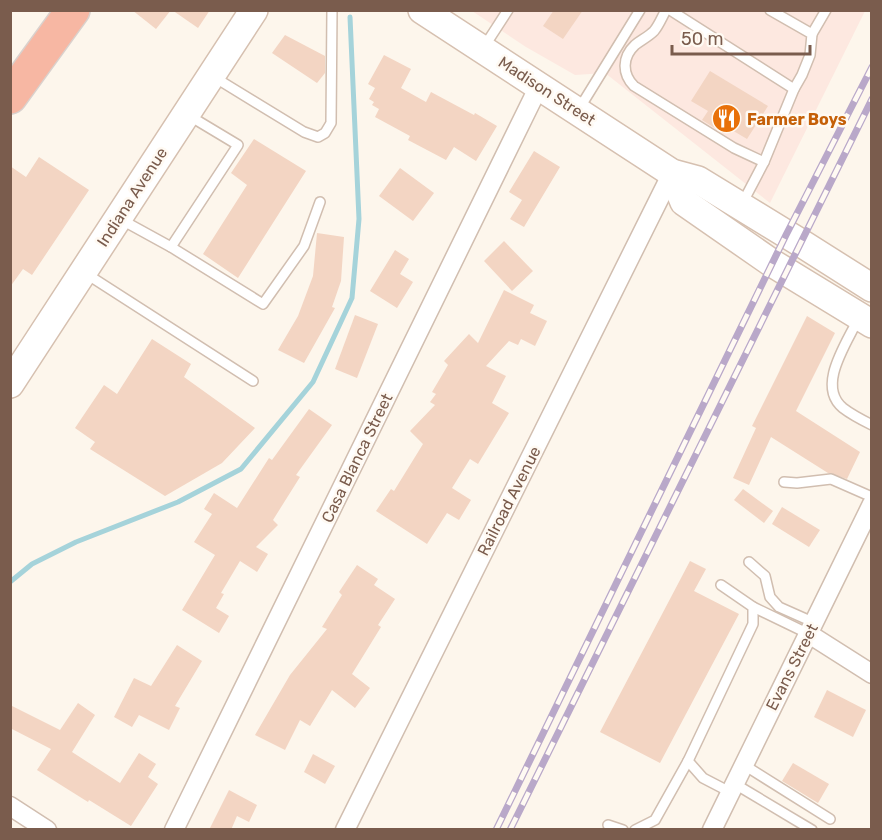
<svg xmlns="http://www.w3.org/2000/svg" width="882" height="840" viewBox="0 0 882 840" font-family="Rubik,sans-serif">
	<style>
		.commercial { fill: #fde8e0 }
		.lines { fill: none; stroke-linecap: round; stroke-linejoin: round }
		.stream { stroke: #a5d3da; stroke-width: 5 }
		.building { fill: #f3d5c3 }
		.lane-casing { stroke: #d1beb0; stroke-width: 12 }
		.street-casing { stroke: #d1beb0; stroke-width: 21 }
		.secondary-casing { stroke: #d6c0b0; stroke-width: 30 }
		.highway-casing { stroke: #dad1cd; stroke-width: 36 }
		.lane { stroke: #fff; stroke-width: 9 }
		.street { stroke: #fff; stroke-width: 18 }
		.secondary { stroke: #fff; stroke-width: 27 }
		.highway { stroke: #f7b7a3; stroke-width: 33 }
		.rail-casing { stroke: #b9a8c9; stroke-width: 7 }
		.rail { stroke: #fffaf3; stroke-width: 4.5; stroke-dasharray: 14; stroke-linecap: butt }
		.labels { text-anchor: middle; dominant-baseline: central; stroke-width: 5; stroke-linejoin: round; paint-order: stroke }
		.street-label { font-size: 16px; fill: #7a5c4d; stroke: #fffaf3 }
		.food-label { font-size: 16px; font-weight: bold; fill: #c56008; stroke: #fffaf3; text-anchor: start }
	</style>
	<rect width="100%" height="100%" fill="#fdf6ec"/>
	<polygon class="commercial" points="472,11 865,11 770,203 605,73 575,75 526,47"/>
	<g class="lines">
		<polyline class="stream" points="10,582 32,564 76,542 178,502 241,469 313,382 352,298 359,219 350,17"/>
	</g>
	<g class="building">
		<polygon points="132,10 171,10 156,29"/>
		<polygon points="172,10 210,10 198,28"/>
		<polygon points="554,10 583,10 563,39 543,26"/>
		<polygon points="285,35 325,56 325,73 317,83 272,53"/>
		<polygon points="384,55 411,69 401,88 426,102 431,92 474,115 475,113 497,126 476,161 454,147 446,160 408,140 410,136 375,117 379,109 372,105 374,102 369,99 375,88 368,84"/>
		<polygon points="710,71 768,106 747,139 725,126 721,132 702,120 708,111 691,101"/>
		<polygon points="254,139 306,171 238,278 203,254 247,185 231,173"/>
		<polygon points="534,151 560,167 524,227 510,219 522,200 509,192"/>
		<polygon points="39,157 89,190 32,275 23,269 10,287 10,166 26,177"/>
		<polygon points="400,168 434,193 413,221 379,196"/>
		<polygon points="317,233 344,237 341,281 332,307 335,308 304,363 278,350 298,316 313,276"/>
		<polygon points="504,241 533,271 512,291 484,261"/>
		<polygon points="395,250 409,259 400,274 413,282 397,308 370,291"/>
		<polygon points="504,290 534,305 530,313 547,321 535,346 521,339 518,345 509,341 486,366 506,376 492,403 509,413 478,464 470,459 452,488 471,500 459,520 447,513 427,544 376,511 391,489 394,491 423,444 410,431 435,405 430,402 436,394 432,392 448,365 444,361 469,334 478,343"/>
		<polygon points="355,315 378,324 357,378 335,369"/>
		<polygon points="807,316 835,333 796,411 860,452 847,479 828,473 771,437 749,485 733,478 756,428 752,426"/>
		<polygon points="152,339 191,364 184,377 255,428 222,463 165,496 90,449 95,442 75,428 104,385 117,394"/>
		<polygon points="309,409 332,425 296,475 300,477 273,520 278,525 256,547 268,554 257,572 240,561 221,593 224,594 216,608 229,616 219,633 182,610 215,555 194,542 212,514 204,509 214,493 237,508 269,458 272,460"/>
		<polygon points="743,489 773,511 764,523 734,500"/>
		<polygon points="782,507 820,530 809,547 772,524"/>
		<polygon points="690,561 706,569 694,591 739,614 660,763 600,732"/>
		<polygon points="357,565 378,579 374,585 395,599 378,625 381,627 352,674 370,688 355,708 332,690 310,726 300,720 285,750 255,735 290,675 327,629 322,627 342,595 339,592"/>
		<polygon points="177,645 202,661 175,706 180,708 169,730 139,715 132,727 114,717 134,678 151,686"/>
		<polygon points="827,690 866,710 853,737 814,717"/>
		<polygon points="78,703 95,715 72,752 120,783 139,753 156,764 148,777 158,784 131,826 89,800 88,802 37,770 51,749 10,728 10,705 60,730"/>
		<polygon points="313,754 335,766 325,784 304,772"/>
		<polygon points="793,763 829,784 818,803 782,781"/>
		<polygon points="229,790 257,805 249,822 237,816 231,830 209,830"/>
	</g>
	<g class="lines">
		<defs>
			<g id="lane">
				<path d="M666,10C662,17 659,25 654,31C648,37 641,40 635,45C622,57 622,74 634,86L734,148L764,162"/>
				<polyline points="670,10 794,89"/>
				<polyline points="812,34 826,10"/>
				<polyline points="484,47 508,10"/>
				<polyline points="214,77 304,132 318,137 325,133 331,123 332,10"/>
				<polyline points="579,109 640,10"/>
				<polyline points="742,204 764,162 794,89 802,75 810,55 812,34 770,10"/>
				<polyline points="120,219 171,247 263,304 304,246 320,202"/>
				<polyline points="171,247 238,145 188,115"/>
				<polyline points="85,273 253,381"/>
				<path d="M858,319C847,343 816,386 843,408C852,415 862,420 872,425"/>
				<polyline points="784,482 797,483 831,479 872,497"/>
				<polyline points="749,562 765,576 770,597 779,607 815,623"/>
				<polyline points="721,585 753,607 753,624 688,761 703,778 730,792"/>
				<polyline points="753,607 809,634"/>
				<polyline points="744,765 830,819"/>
				<polyline points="735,784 812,830"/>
				<polyline points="608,825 623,830"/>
				<polyline points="635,830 655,820 688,761"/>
			</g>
			<g id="street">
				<polyline points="809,634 872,674"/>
				<polyline points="10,806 47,830"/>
				<polyline points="174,830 539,86"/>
				<polyline points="345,830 672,173"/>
				<polyline points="712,830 872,504"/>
			</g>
			<g id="secondary">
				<polyline points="422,10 672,173 698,180 801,243 872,288"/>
				<polyline points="672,173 684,202 772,263 872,324"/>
				<polyline points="10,384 254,10"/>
			</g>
			<polyline id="highway" points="10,97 73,10"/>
		</defs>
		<use href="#lane" class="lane-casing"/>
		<use href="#street" class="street-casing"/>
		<use href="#secondary" class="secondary-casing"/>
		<use href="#highway" class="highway-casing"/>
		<use href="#lane" class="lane"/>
		<use href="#street" class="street"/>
		<use href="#secondary" class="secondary"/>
		<use href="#highway" class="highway"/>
		<defs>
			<g id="rail">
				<polyline points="496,830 786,235 872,67"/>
				<polyline points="510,830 872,99"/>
			</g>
		</defs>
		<use href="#rail" class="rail-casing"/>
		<use href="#rail" class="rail"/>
	</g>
	<defs>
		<symbol id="restaurant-disc" viewBox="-11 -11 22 22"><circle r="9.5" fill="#e8710a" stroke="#fffaf3"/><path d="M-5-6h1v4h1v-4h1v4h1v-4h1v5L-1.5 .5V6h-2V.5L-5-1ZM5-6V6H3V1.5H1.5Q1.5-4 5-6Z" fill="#fff"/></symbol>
	</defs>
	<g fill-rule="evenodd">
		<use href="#restaurant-disc" x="710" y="102" width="33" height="33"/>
	</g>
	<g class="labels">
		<g class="street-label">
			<text transform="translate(547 91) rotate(33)">Madison Street</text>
			<text transform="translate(132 197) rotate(-57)">Indiana Avenue</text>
			<text transform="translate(357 458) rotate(-64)">Casa Blanca Street</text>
			<text transform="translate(509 501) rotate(-63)">Railroad Avenue</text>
			<text transform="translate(792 667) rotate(-63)">Evans Street</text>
		</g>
		<g class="food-label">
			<text x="747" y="119">Farmer Boys</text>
		</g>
	</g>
	<rect width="882" height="840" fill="none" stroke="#7a5c4d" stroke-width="24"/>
	<path d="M672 45v9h138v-9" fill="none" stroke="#7a5c4d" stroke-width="3"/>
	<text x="681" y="45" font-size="18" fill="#7a5c4d" stroke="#fffaf3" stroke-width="4.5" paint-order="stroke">50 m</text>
</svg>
